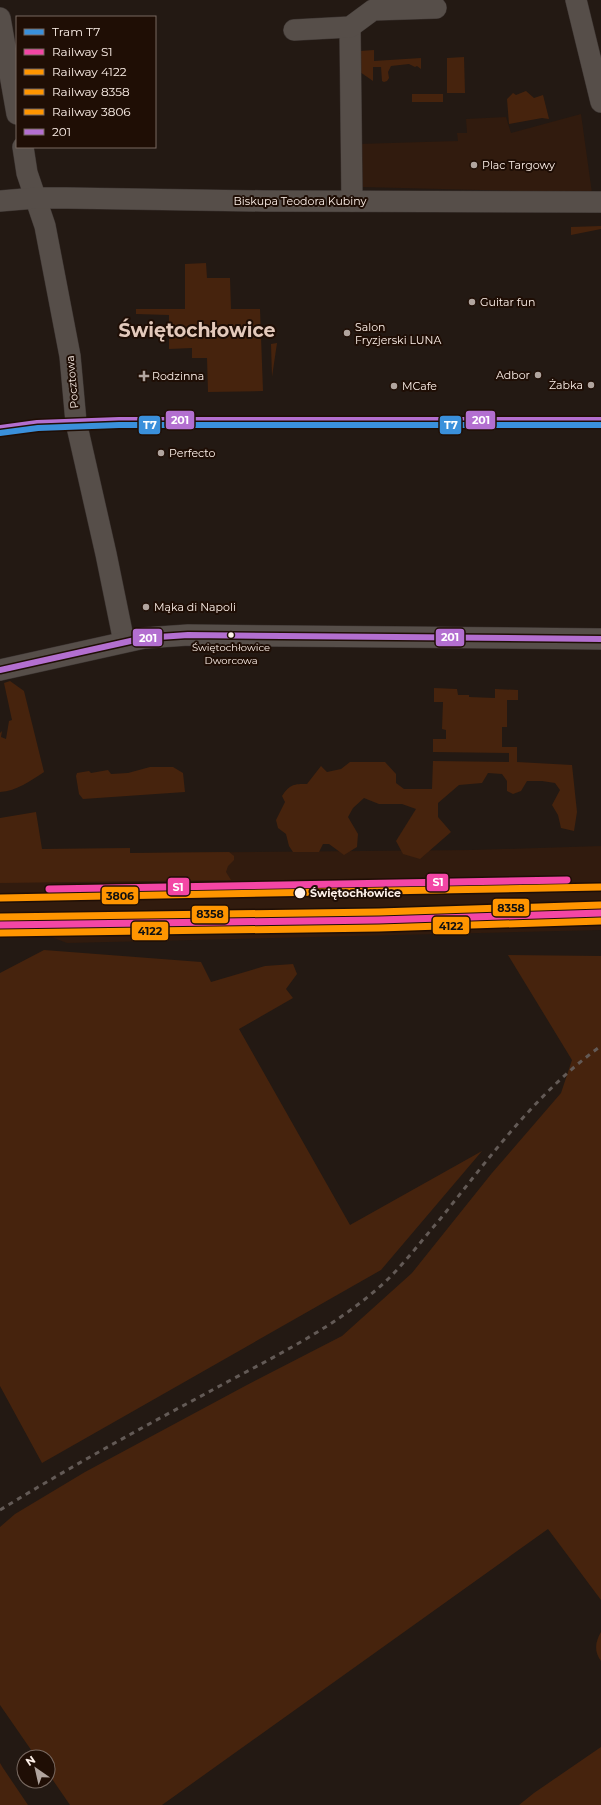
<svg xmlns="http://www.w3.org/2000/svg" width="601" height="1805" viewBox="0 0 601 1805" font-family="Montserrat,sans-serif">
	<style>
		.built { fill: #311b0e }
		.green { fill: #46230d }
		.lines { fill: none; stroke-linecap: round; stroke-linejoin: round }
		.minor-casing { stroke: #3b3330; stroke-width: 22 }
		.minor { stroke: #564e49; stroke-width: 21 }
		.rail { stroke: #635a56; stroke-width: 3; stroke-dasharray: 5 5; stroke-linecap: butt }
		.bus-1-casing { stroke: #1f0e05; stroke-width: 9 }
		.bus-1 { stroke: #b36fd0; stroke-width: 6 }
		.rail-1-casing { stroke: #1f0e05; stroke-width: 10 }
		.rail-2-casing { stroke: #1f0e05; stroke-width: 10 }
		.rail-3-casing { stroke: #1f0e05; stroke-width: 10 }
		.rail-4-casing { stroke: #1f0e05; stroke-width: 10 }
		.rail-1 { stroke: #f346a5; stroke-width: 7 }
		.rail-2 { stroke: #ff9500; stroke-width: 7 }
		.rail-3 { stroke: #ff9500; stroke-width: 7 }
		.rail-4 { stroke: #ff9500; stroke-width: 7 }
		.tram-1-casing { stroke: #1f0e05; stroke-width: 9 }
		.tram-1 { stroke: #3a90db; stroke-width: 6 }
		.poi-dot { fill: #b1a59f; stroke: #1f0e05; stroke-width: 1.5 }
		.bus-dot { fill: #fef1ea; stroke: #1f0e05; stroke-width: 1.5 }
		.labels { text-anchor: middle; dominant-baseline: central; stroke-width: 4; stroke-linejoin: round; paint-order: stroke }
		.bus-label { font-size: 10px; fill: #fef1ea; stroke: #1f0e05 }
		.poi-label { font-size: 11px; fill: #fef1ea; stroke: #1f0e05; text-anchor: start }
		.street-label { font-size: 11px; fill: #fef1ea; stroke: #1f0e05 }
		.stop-label { font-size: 11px; font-weight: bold; fill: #fef1ea; stroke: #1f0e05; text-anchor: start }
		.town-label { font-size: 19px; font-weight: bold; fill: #e3c9bb; stroke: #1f0e05 }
		.line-badge { stroke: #1f0e05; stroke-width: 1.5 }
		.badge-label { font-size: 11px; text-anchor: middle; font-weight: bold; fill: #fff }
		.pale-badge-label { font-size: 11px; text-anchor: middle; font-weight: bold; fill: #111 }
	</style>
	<rect width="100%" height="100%" fill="#231913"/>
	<g class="built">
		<polygon points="581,114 592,193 362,187 358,144 458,141 457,133 467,133 466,119 506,117 511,133"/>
		<polygon points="601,846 601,930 67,943 46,935 0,937 0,868 25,854 472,850"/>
	</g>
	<g class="green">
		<polygon points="374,50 374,61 421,58 421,69 417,66 415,67 409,64 391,66 388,72 389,78 387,81 384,82 382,81 381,67 373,67 373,81 360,72 360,51"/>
		<polygon points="464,57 465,93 447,93 447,58"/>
		<polygon points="526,91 534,98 543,95 549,119 542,118 509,124 507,99 513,93 516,95"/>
		<rect x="412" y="94" width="31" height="8"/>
		<polygon points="601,226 601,229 571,235 571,227"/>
		<polygon points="206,263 207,278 230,278 231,309 260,309 263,391 208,392 207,358 192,358 192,348 169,349 169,315 136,314 136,309 185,309 185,264"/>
		<polygon points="277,343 272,377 271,344"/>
		<path d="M10,681L24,691L44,772C30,781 17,791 0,792V733L2,731L1,737L6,739L9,721L12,720L4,683Z"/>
		<path d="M434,688L457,689L458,695H469V697L495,698V689L518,690V700H507V727H502V747H517V762L572,765L577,812L574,831L561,828L558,815L552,805L560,790L555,783L542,781H527L521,791L513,794L507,791V781L502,774L488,773L482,783L459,785L438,803V817L451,832L420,859L403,854L396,841L416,809L402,804H379L364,798L353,808L348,817L358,834L357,847L344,855L329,844H323L319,852H293L289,846L286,834L278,828L276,820L285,802L282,796C290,784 294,784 307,784L321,766L327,772L341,769L350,762H385L396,774V783L404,789H432L433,761L509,762V753L433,752V739H446V730L442,729L443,702H434Z"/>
		<polygon points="150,767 173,767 183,773 185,792 83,799 79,794 76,776 77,773 89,771 91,773 108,770 111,774 128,773"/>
		<polygon points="36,812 42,849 130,848 130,853 229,852 234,856 234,860 228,866 226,872 231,880 0,883 0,818"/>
		<polygon points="44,950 201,962 211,982 265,966 293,964 297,974 286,989 293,998 239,1029 350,1225 482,1151 381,1270 42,1463 0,1386 0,973"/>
		<polygon points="508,955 601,956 601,1600 548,1529 162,1805 70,1805 48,1773 48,1757 36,1757 0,1705 0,1527 15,1514 85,1472 245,1386 342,1336 412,1273 492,1173 561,1093 572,1060"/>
		<path d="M601,1632V1661C594,1652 595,1642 601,1632Z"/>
		<polygon points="601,1747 601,1805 519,1805 534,1793"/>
		<polygon points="0,1763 3,1768 28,1805 0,1805"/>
	</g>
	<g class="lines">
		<defs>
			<g id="minor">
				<polyline points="576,0 601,102"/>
				<polyline points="0,18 17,114"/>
				<polyline points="350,27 352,201"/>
				<polyline points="294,30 350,27 373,10 436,8"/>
				<polyline points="23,147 27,173 45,226 70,356 76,422 106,554 124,642"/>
				<polyline points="0,201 36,198 67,198 263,201 601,202"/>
				<polyline points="0,670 144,638 188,635 601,639"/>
			</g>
		</defs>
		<use href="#minor" class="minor-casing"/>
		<use href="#minor" class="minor"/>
		<path class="rail" d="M0,1510C67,1469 135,1431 205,1394C263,1362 326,1333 376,1290C401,1269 420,1242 441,1218C490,1157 537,1092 601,1046"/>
		<defs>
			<g id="bus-1">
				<polyline points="0,428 37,423 119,420 601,420"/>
				<polyline points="0,670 144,638 188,635 601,639"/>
			</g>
		</defs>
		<use href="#bus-1" class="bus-1-casing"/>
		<use href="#bus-1" class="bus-1"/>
		<defs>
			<g id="rail-1">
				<polyline points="49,889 567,880"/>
				<polyline points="0,925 379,920 601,913"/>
			</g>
			<polyline id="rail-2" points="0,933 379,928 601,921"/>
			<polyline id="rail-3" points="0,917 379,912 601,905"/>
			<polyline id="rail-4" points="0,898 601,887"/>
		</defs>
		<use href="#rail-1" class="rail-1-casing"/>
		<use href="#rail-2" class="rail-2-casing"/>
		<use href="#rail-3" class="rail-3-casing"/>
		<use href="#rail-4" class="rail-4-casing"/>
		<use href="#rail-1" class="rail-1"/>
		<use href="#rail-2" class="rail-2"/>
		<use href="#rail-3" class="rail-3"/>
		<use href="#rail-4" class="rail-4"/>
		<defs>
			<polyline id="tram-1" points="0,433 38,428 119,425 601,425"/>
		</defs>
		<use href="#tram-1" class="tram-1-casing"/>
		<use href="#tram-1" class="tram-1"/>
	</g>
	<g class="poi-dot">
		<circle cx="474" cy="165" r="4"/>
		<circle cx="472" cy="302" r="4"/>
		<circle cx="347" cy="333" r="4"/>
		<circle cx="538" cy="375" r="4"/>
		<path d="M142 370h4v4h4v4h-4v4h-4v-4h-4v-4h4z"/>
		<circle cx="591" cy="385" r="4"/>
		<circle cx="394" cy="386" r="4"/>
		<circle cx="161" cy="453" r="4"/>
		<circle cx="146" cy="607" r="4"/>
	</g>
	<g class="bus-dot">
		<circle cx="231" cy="635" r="3.5"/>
		<circle cx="300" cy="893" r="6"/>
	</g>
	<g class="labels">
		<g class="bus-label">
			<text x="231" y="647">Świętochłowice<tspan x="231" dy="13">Dworcowa</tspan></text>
		</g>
		<g class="poi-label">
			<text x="482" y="165">Plac Targowy</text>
			<text x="480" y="302">Guitar fun</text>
			<text x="355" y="327">Salon<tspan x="355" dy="13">Fryzjerski LUNA</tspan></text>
			<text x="530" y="375" text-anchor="end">Adbor</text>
			<text x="152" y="376">Rodzinna</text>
			<text x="583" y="385" text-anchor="end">Żabka</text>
			<text x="402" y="386">MCafe</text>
			<text x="169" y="453">Perfecto</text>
			<text x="154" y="607">Mąka di Napoli</text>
		</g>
		<g class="street-label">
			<text x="300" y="201">Biskupa Teodora Kubiny</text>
			<text transform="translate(72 382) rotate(-95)">Pocztowa</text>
		</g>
		<g class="stop-label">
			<text x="310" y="893">Świętochłowice</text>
		</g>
		<g class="town-label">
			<text x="197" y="330">Świętochłowice</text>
		</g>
	</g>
	<g class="line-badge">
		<rect x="165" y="410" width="30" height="20" rx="4" fill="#b36fd0"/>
		<rect x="465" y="410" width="31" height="20" rx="4" fill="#b36fd0"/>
		<rect x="138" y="415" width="23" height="20" rx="4" fill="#3a90db"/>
		<rect x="439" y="415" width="23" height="20" rx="4" fill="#3a90db"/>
		<rect x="435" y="628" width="30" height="19" rx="4" fill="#b36fd0"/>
		<rect x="132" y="628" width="31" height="19" rx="4" fill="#b36fd0"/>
		<rect x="426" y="873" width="23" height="19" rx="4" fill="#f346a5"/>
		<rect x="167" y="877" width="23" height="19" rx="4" fill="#f346a5"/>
		<rect x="101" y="886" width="38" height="19" rx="4" fill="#ff9500"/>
		<rect x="492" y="898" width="38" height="19" rx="4" fill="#ff9500"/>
		<rect x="191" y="905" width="38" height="19" rx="4" fill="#ff9500"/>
		<rect x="432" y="916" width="38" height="19" rx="4" fill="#ff9500"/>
		<rect x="131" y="921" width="38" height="20" rx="4" fill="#ff9500"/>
	</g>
	<g class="badge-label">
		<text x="180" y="424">201</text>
		<text x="481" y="424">201</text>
		<text x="150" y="429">T7</text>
		<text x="451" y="429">T7</text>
		<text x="450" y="641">201</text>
		<text x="148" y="642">201</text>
		<text x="438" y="886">S1</text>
		<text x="178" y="891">S1</text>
	</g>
	<g class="pale-badge-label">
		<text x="120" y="900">3806</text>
		<text x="511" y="912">8358</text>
		<text x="210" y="918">8358</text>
		<text x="451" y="930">4122</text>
		<text x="150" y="935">4122</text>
	</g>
	<rect x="16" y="16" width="140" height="132" fill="#1f0e05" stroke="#786961"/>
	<rect x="24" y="29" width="20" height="6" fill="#3a90db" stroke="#786961"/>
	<text x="52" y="36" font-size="12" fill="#fef1ea">Tram T7</text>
	<rect x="24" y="49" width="20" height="6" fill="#f346a5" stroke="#786961"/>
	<text x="52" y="56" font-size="12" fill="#fef1ea">Railway S1</text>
	<rect x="24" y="69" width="20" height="6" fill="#ff9500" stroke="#786961"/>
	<text x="52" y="76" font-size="12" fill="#fef1ea">Railway 4122</text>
	<rect x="24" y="89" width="20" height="6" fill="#ff9500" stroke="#786961"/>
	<text x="52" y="96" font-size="12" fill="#fef1ea">Railway 8358</text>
	<rect x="24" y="109" width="20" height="6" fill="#ff9500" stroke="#786961"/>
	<text x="52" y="116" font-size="12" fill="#fef1ea">Railway 3806</text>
	<rect x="24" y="129" width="20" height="6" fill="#b36fd0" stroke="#786961"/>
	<text x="52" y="136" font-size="12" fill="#fef1ea">201</text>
	<g transform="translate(36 1769) rotate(326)"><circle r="19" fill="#1f0e05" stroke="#786961"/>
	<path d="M0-3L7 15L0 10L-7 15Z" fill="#b1a59f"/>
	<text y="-6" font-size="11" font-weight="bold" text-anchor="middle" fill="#fef1ea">N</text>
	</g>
</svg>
